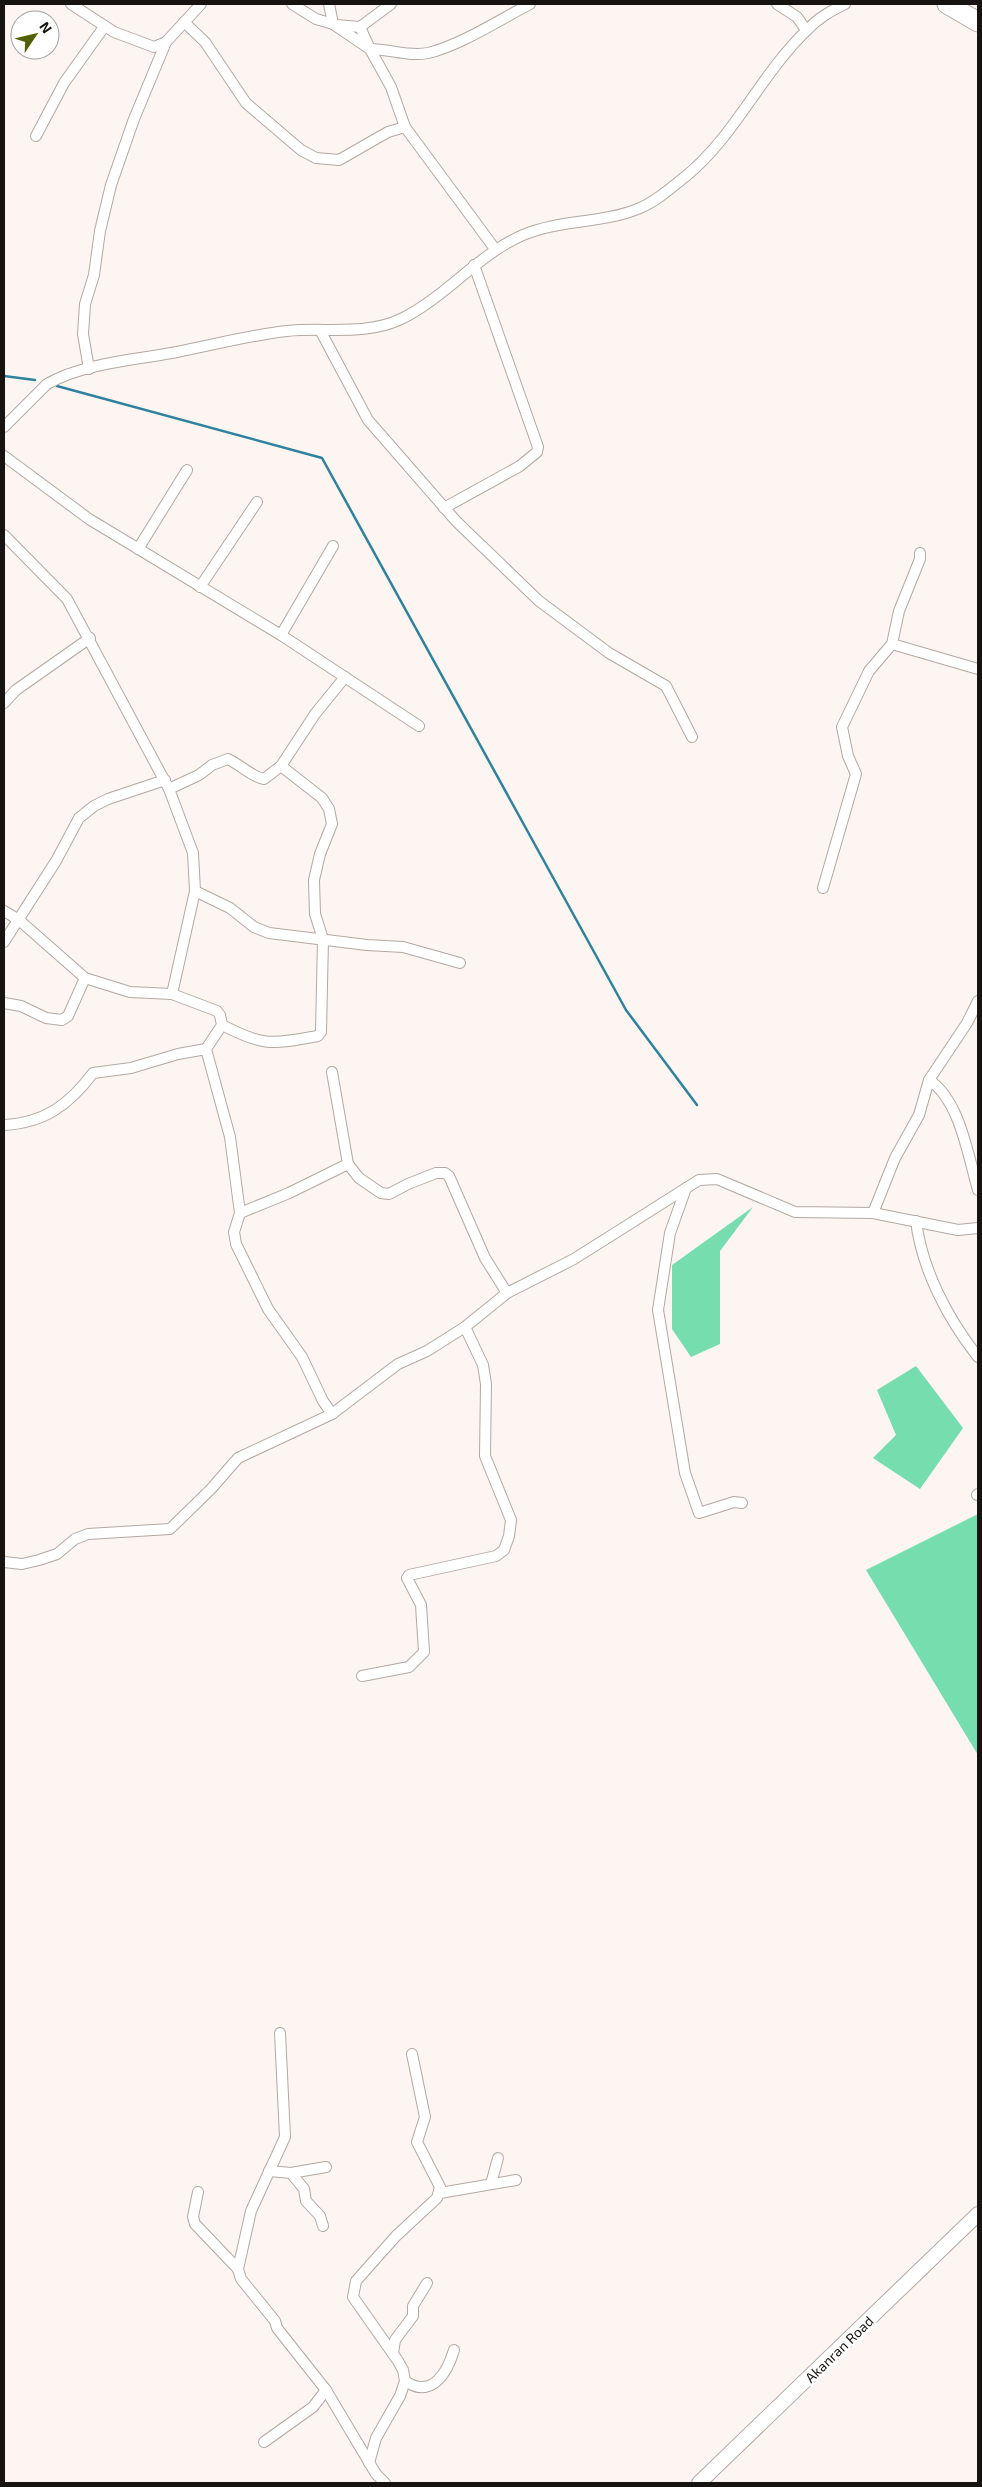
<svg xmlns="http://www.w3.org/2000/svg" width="982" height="2487" viewBox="0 0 982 2487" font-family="'Exo 2',sans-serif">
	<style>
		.forest { fill: #75ddae }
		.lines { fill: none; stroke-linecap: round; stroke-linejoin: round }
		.stream { stroke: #2e829e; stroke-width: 2.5 }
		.street-casing { stroke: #b4a8a2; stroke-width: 12 }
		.secondary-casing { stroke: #b4a8a2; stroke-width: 16 }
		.highway-casing { stroke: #b4a8a2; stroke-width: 21 }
		.street { stroke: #fff; stroke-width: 10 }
		.secondary { stroke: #fff; stroke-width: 14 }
		.highway { stroke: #fff; stroke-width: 19 }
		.labels { text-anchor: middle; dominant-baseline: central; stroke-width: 5; stroke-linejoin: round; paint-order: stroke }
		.street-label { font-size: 14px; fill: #171311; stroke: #fff }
	</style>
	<rect width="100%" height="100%" fill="#fdf5f2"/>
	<g class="forest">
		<polygon points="753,1207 720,1251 720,1344 691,1357 672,1329 672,1265"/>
		<polygon points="916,1366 963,1428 920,1489 873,1458 896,1435 877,1390"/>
		<polygon points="978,1514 978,1755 866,1570"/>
	</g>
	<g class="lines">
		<g class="stream">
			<polyline points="4,376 35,380"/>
			<polyline points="57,386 322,458 626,1010 697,1105"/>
		</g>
		<defs>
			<g id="street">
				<polyline points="71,4 114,32 154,47 166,42 201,4"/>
				<polyline points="292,4 316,19 333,24 329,4"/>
				<polyline points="777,4 797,17 806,30"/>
				<polyline points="184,22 205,42 246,103 301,150 316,158 339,160 388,132 405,127 495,249"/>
				<polyline points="333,24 370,49 391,87 405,127"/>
				<polyline points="336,25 360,27 391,4"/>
				<path d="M360,27L370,49C390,49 409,57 428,53C459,46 501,19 530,4"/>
				<polyline points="36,136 64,83 104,27"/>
				<polyline points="320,330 368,420 456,521 539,601 609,653 666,686 692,737"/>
				<polyline points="89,369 83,334 85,304 94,275 100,231 111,185 134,119 166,42"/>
				<path d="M4,427L47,384C84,363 135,360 177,352C213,345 250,335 287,331C324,327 366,336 401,319C446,297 477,255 523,235C560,219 603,224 640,208C657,201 672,187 686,176C735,136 761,74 807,30C818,18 831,11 845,4"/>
				<polyline points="4,456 89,519 281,635 419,726"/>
				<polyline points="444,508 520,466 537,452 538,447 474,265"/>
				<polyline points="4,535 67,599 169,789 193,853 195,891 172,994 217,1011 220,1015 222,1025 206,1049 230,1137 240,1213 234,1232 236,1244 268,1309 302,1357 323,1401 332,1414"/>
				<polyline points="138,549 187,470"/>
				<polyline points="200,587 257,502"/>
				<polyline points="281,635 333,546"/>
				<polyline points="892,644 978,669"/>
				<polyline points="4,703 16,690 90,638"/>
				<path d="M169,789L199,775L212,765L228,759C239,764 254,778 264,779L281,766L315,714L345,677"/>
				<polyline points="823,888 856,774 848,756 842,727 869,671 892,644 899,611 920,559 920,553"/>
				<polyline points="195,891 230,908 254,927 269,933 367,945 403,947 460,963"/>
				<polyline points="4,911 19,920 85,978 130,992 172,994"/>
				<polyline points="4,942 56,861 79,818 94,806 108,799 165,780"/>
				<polyline points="4,1003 21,1006 46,1018 62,1020 68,1016 85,978"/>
				<path d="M222,1025C261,1045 270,1045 312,1037L318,1036L321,1032L323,939L315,914L314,880L320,854L332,824L329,809L322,798L281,766"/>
				<polyline points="332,1072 348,1164 359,1178 381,1193 389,1194 408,1184 436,1173 445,1173 449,1176 485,1258 507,1293"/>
				<polyline points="929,1080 967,1023 978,1001"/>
				<path d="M4,1125C44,1123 69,1105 93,1073L131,1068L178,1054L206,1049"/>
				<polyline points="686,1188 670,1233 658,1310 685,1473 699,1513 734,1502 742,1503"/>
				<polyline points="240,1213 289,1193 348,1164"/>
				<path d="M873,1213L895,1158L919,1115L929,1080C960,1100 968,1156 978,1190"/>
				<path d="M916,1221C922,1270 948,1319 978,1357"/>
				<polyline points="977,1495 978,1494"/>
				<polyline points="4,1562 22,1564 39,1560 57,1554 75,1539 88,1534 170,1529 211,1489 238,1458 332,1414 398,1364 427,1351 465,1327 507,1293 574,1259 699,1180 717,1179 795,1212 873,1213 958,1230 978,1228"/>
				<polyline points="362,1676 409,1667 424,1652 421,1605 407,1578 409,1575 496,1556 504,1550 509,1536 511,1520 485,1456 486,1384 483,1365 465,1327"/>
				<polyline points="280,2033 285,2137 251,2211 238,2269 241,2279 275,2321 277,2328 326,2390 376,2474 385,2483"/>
				<polyline points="269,2171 291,2173 326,2167"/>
				<polyline points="291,2173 304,2189 306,2201 320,2216 323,2226"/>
				<polyline points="491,2184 498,2158"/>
				<polyline points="198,2192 193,2217 195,2224 238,2269"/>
				<polyline points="440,2193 516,2180"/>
				<polyline points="393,2353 395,2340 413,2316 413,2306 427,2283"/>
				<path d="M405,2381C431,2399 447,2374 454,2350"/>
				<polyline points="264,2442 313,2407 326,2390"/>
				<polyline points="369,2463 376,2438 400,2396 405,2381 403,2370 398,2361 353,2297 356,2281 396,2236 437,2198 440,2187 417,2142 425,2117 412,2054"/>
			</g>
			<polyline id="secondary" points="699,2483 978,2214"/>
			<polyline id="highway" points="947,4 978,22"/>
		</defs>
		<use href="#street" class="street-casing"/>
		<use href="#secondary" class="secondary-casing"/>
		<use href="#highway" class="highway-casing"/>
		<use href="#street" class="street"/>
		<use href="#secondary" class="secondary"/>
		<use href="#highway" class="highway"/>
	</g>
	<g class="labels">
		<g class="street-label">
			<text transform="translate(839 2349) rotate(-44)">Akanran Road</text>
		</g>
	</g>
	<rect width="982" height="2487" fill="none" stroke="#171311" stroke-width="10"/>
	<g transform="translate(35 35) rotate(55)"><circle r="24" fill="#ffffff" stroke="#a2a1a0"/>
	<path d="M0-4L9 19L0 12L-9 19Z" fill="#526104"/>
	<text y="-8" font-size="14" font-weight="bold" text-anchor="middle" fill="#171311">N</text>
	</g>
</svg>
